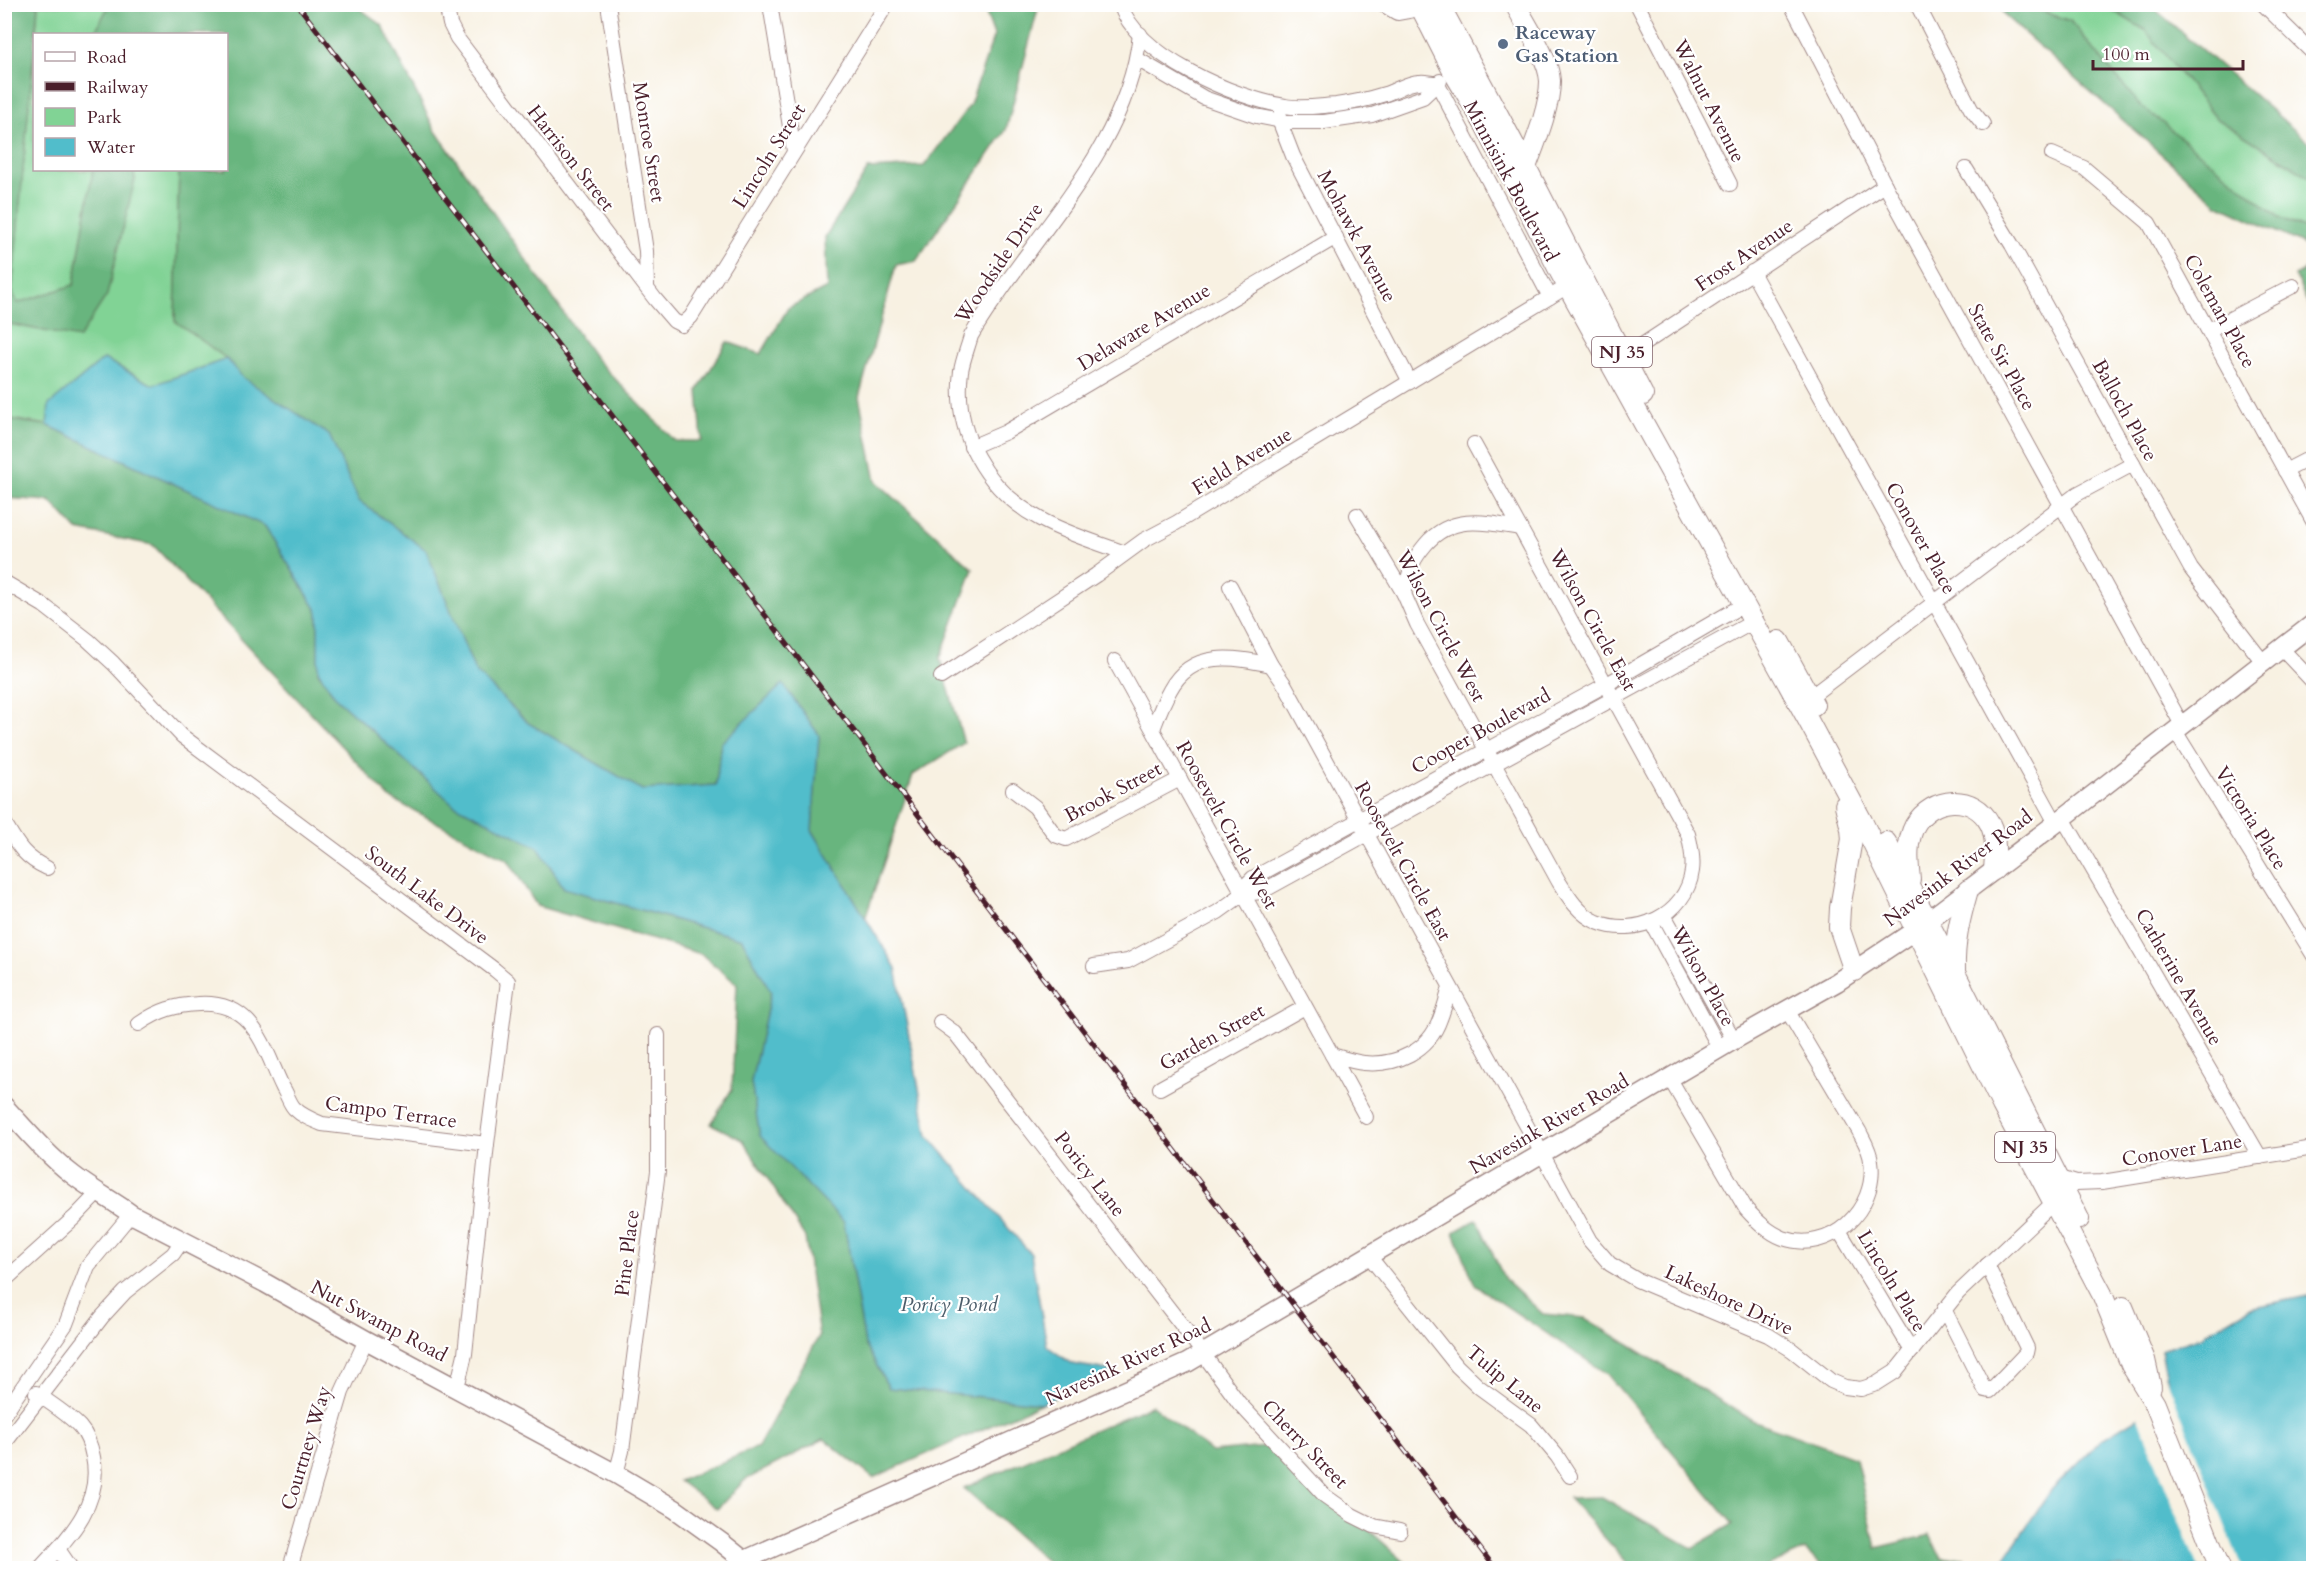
<svg xmlns="http://www.w3.org/2000/svg" width="2318" height="1573" viewBox="0 0 2318 1573" font-family="Cardo,serif">
	<style>
		.green { fill: #81d395; stroke: #667960; stroke-width: 1.5 }
		.forest { fill: #68b57e; stroke: #596a54; stroke-width: 1.5 }
		.water { fill: #51bdcb; stroke: #4e6e7b; stroke-width: 1.5 }
		.pier { fill: #f8f1e2 }
		.lines { fill: none; stroke-linecap: round; stroke-linejoin: round }
		.minor-casing { stroke: #a18886; stroke-width: 16 }
		.major-casing { stroke: #a18886; stroke-width: 21 }
		.highway-casing { stroke: #a18886; stroke-width: 22 }
		.minor { stroke: #fff; stroke-width: 14 }
		.major { stroke: #fff; stroke-width: 18 }
		.highway { stroke: #fff; stroke-width: 20 }
		.rail-casing { stroke: #4a1f2b; stroke-width: 5 }
		.rail { stroke: #fff; stroke-width: 3; stroke-dasharray: 9; stroke-linecap: butt }
		.service-dot { fill: #5c6f8a; stroke: #fff; stroke-width: 2 }
		.labels { text-anchor: middle; dominant-baseline: central; stroke-width: 4.5; stroke-linejoin: round; paint-order: stroke }
		.shield { fill: #fff; stroke: #80626b; stroke-width: 1.5 }
		.shield-label { font-size: 18px; font-weight: bold; fill: #4a1f2b }
		.service-label { font-size: 20px; font-weight: bold; fill: #4e5e75; stroke: #fff; text-anchor: start }
		.street-label { font-size: 20px; fill: #4a1f2b; stroke: #fff }
		.water-label { font-size: 21px; font-style: italic; fill: #4d5e6b; stroke: #fff }
	</style>
	<rect width="100%" height="100%" fill="#fff"/>
	<filter id="ink" filterUnits="userSpaceOnUse"><feTurbulence type="fractalNoise" baseFrequency=".0167" numOctaves="2"/><feDisplacementMap in="SourceGraphic" scale="12" xChannelSelector="R" yChannelSelector="G"/><feConvolveMatrix kernelMatrix="1 2 1 2 8 2 1 2 1" color-interpolation-filters="sRGB"/></filter>
	<filter id="wash" filterUnits="userSpaceOnUse"><feTurbulence type="fractalNoise" baseFrequency=".008" numOctaves="4" result="noise"/><feDisplacementMap in="SourceGraphic" scale="24" xChannelSelector="R" yChannelSelector="G"/><feGaussianBlur stdDeviation="1.35" result="paint"/><feColorMatrix in="noise" values="0 0 0 0 0 0 0 0 0 0 0 0 0 0 0 0 0 1.4 0 .05"/><feComposite in="paint" operator="in"/></filter>
	<g filter="url(#wash)">
		<rect width="100%" height="100%" fill="#f8f1e2"/>
		<g class="green">
			<polygon points="5,5 13,5 5,112"/>
			<polygon points="38,5 109,5 94,34 36,34"/>
			<polygon points="2024,5 2104,5 2145,30 2216,118 2313,179 2313,232 2279,217 2138,104 2070,21"/>
			<polygon points="34,46 34,170 93,170 74,285 18,304 12,291"/>
			<polygon points="133,170 179,170 175,321 227,359 153,385 104,359 50,405 47,425 5,418 4,323 79,338 135,179"/>
		</g>
		<g class="forest">
			<polygon points="13,5 38,5 12,291 18,303 74,285 93,170 133,170 135,179 107,295 79,338 5,323 4,112"/>
			<polygon points="109,5 355,5 382,25 435,130 595,358 675,441 702,441 698,390 727,342 761,354 788,308 827,288 825,237 868,169 924,166 970,105 994,35 983,5 1039,5 1006,130 916,261 896,265 859,397 876,481 973,569 940,658 964,743 913,775 865,919 812,830 819,735 783,685 721,743 716,785 642,790 528,723 475,671 426,550 359,501 329,435 242,377 227,359 175,321 179,170 226,170 226,34 94,34"/>
			<polygon points="1999,5 2024,5 2070,21 2139,104 2279,217 2313,232 2313,249 2218,204 2005,16"/>
			<polygon points="2104,5 2150,5 2313,146 2313,179 2216,118 2145,30"/>
			<polygon points="2313,265 2313,315 2295,276"/>
			<polygon points="4,419 47,425 265,526 318,612 318,672 336,698 453,804 538,847 564,888 742,939 771,992 751,1082 760,1135 844,1222 865,1344 889,1388 1042,1403 873,1478 824,1439 745,1480 717,1509 679,1481 758,1447 819,1336 805,1237 743,1140 711,1124 732,1089 737,984 701,954 537,906 508,860 390,798 153,545 77,530 50,501 5,498"/>
			<polygon points="1477,1219 1504,1278 1543,1314 1585,1318 1752,1420 1856,1458 1876,1548 1930,1535 1941,1558 1964,1557 1957,1568 1824,1568 1805,1550 1764,1568 1632,1568 1569,1498 1602,1497 1692,1548 1733,1524 1607,1374 1475,1285 1454,1232"/>
			<polygon points="1152,1405 1211,1452 1276,1446 1408,1565 1440,1568 1054,1568 964,1488"/>
		</g>
		<g class="water">
			<polygon points="104,359 153,385 227,359 242,377 329,435 359,501 426,550 475,671 528,723 642,790 716,785 721,743 783,684 819,735 812,830 896,968 928,1136 1031,1254 1047,1346 1072,1364 1108,1370 1112,1373 1042,1403 889,1388 865,1344 844,1222 760,1136 751,1082 771,992 742,939 564,888 538,847 453,804 336,698 318,671 318,612 265,526 47,425 49,405"/>
			<polygon points="2313,1295 2313,1568 1998,1568 2052,1489 2102,1439 2145,1413 2170,1392 2161,1350 2202,1336 2249,1308"/>
		</g>
		<polygon class="pier" points="2166,1377 2242,1568 2198,1568 2137,1415 2167,1390 2164,1378"/>
	</g>
	<g filter="url(#ink)">
		<g class="lines">
			<defs>
				<g id="minor">
					<polyline points="446,4 450,24 457,38 655,299 674,321 682,325 691,317 887,4"/>
					<polyline points="608,4 646,251 647,286"/>
					<polyline points="770,4 794,151"/>
					<path d="M1120,4C1138,57 1235,98 1285,106C1301,109 1320,106 1336,105C1352,103 1369,99 1385,94C1395,91 1408,82 1419,82C1424,81 1431,83 1437,83"/>
					<polyline points="1637,4 1730,184"/>
					<polyline points="1791,4 1885,185 2182,725"/>
					<polyline points="1917,4 1971,109 1983,124"/>
					<polyline points="2263,4 2314,54"/>
					<polyline points="1137,59 1204,98 1256,116 1287,122 1324,122 1372,115 1423,97 1440,81"/>
					<polyline points="1437,83 1550,297"/>
					<polyline points="1280,116 1279,120 1293,156 1410,382"/>
					<polyline points="2052,154 2084,168 2149,223 2314,523"/>
					<polyline points="1966,169 2012,245 2191,569 2263,662"/>
					<polyline points="1752,272 2056,823"/>
					<polyline points="2209,330 2293,286"/>
					<polyline points="1624,357 1885,185"/>
					<polyline points="971,447 1006,432 1336,237"/>
					<polyline points="2285,471 2314,456"/>
					<path d="M1357,515L1404,594L1417,624L1559,882C1569,898 1579,914 1597,922C1636,938 1686,915 1692,871C1694,859 1691,846 1688,834L1474,444"/>
					<path d="M1125,553C1096,542 1067,534 1040,519C986,490 953,432 961,371C963,359 968,347 971,336C1029,237 1127,152 1140,34"/>
					<polyline points="4,582 43,605 88,640 113,663 182,736 495,970 508,981 487,1144 465,1354 457,1388"/>
					<polyline points="1230,586 1271,665 1285,685 1590,1241 1610,1264 1637,1280 1768,1335 1792,1350 1831,1381 1845,1387 1861,1389 1876,1384 1895,1372 1958,1293 2054,1202"/>
					<path d="M1404,594C1407,584 1409,573 1413,563C1416,556 1421,550 1426,544C1452,514 1485,522 1520,528"/>
					<polyline points="2281,648 2314,683"/>
					<path d="M1115,661L1332,1055C1342,1058 1353,1062 1364,1063C1396,1066 1429,1051 1440,1019C1444,1009 1447,998 1450,987"/>
					<polyline points="941,677 1096,575 1144,540 1176,523 1568,286"/>
					<polyline points="1810,697 2077,494 2133,464"/>
					<path d="M1153,729C1158,716 1163,702 1170,690C1192,649 1234,657 1271,665"/>
					<polyline points="2175,731 2314,956"/>
					<polyline points="1013,790 1035,807 1055,835 1066,839 1180,779"/>
					<polyline points="2063,818 2260,1157"/>
					<path d="M4,822C17,844 23,857 47,868"/>
					<polyline points="1243,894 1248,883 1253,878 1607,684 1743,605"/>
					<polyline points="1664,915 1734,1040"/>
					<polyline points="1651,922 1720,1049"/>
					<polyline points="1094,966 1128,961 1218,912 1243,894 1261,892 1753,622"/>
					<polyline points="940,1022 955,1033 1191,1337 1239,1403 1325,1496 1352,1515 1374,1526 1400,1531"/>
					<path d="M139,1024C159,1010 176,1005 199,1004C255,1001 263,1047 283,1088C287,1094 289,1102 294,1108C302,1116 312,1120 322,1124L487,1144"/>
					<polyline points="1332,1055 1366,1117"/>
					<path d="M1670,1079L1746,1209C1757,1221 1768,1232 1783,1238C1830,1255 1878,1209 1871,1161C1870,1150 1864,1141 1859,1131L1787,1010"/>
					<polyline points="1160,1088 1305,1007"/>
					<polyline points="2057,1177 2076,1183 2102,1182 2314,1148"/>
					<polyline points="1840,1232 1912,1351"/>
					<polyline points="1369,1256 1457,1366 1479,1387 1531,1425 1557,1456 1570,1476"/>
					<polyline points="4,1281 75,1217 98,1193"/>
					<polyline points="1944,1309 1983,1386 1985,1390 1990,1391 2026,1353 2027,1348 1987,1265"/>
					<path d="M36,1393C51,1404 68,1414 80,1427C87,1435 91,1446 93,1457C103,1503 69,1537 40,1568"/>
					<polyline points="4,1414 66,1324 88,1266 131,1214"/>
					<polyline points="4,1444 102,1317 125,1292 173,1254 182,1241"/>
					<polyline points="616,1474 622,1451 658,1171 658,1035"/>
					<polyline points="58,1549 71,1568"/>
					<polyline points="290,1568 342,1392 366,1340"/>
				</g>
				<g id="major">
					<path d="M4,1106C26,1130 47,1155 73,1175C92,1190 112,1200 131,1214L265,1283L366,1340L616,1474L675,1509L721,1542L752,1567"/>
					<polyline points="745,1560 1187,1363 1734,1040 1837,982 1914,931 2063,818 2314,623"/>
				</g>
				<g id="highway">
					<polyline points="1388,4 1398,10 1420,6"/>
					<polyline points="1419,4 1454,73 1485,125 1561,274 1808,720 1862,821 2002,1105 2102,1294 2131,1365 2155,1404 2220,1568"/>
					<polyline points="1439,4 1526,167 1643,395"/>
					<path d="M1515,4C1526,25 1549,59 1550,81C1550,107 1535,143 1526,167"/>
					<polyline points="1779,641 1814,705"/>
					<polyline points="1845,805 1851,829 1852,839 1840,908 1839,927 1854,971"/>
					<polyline points="1886,842 1955,973 2079,1219"/>
					<path d="M1910,879C1908,861 1906,842 1915,825C1932,796 1974,793 1990,824C1997,838 1995,856 1994,870"/>
					<path d="M1955,970C1954,942 1960,918 1968,890"/>
					<polyline points="2123,1307 2145,1360 2151,1387"/>
				</g>
			</defs>
			<use href="#minor" class="minor-casing"/>
			<use href="#major" class="major-casing"/>
			<use href="#highway" class="highway-casing"/>
			<use href="#minor" class="minor"/>
			<use href="#major" class="major"/>
			<use href="#highway" class="highway"/>
			<defs>
				<polyline id="rail" points="297,4 1495,1568"/>
			</defs>
			<use href="#rail" class="rail-casing"/>
			<use href="#rail" class="rail"/>
		</g>
	</g>
	<circle class="service-dot" cx="1503" cy="44" r="6"/>
	<g class="labels">
		<g class="shield">
			<rect x="1592" y="337" width="60" height="30" rx="4.5"/>
			<rect x="1995" y="1132" width="60" height="30" rx="4.5"/>
		</g>
		<g class="shield-label">
			<text x="1622" y="352">NJ 35</text>
			<text x="2025" y="1147">NJ 35</text>
		</g>
		<g class="service-label">
			<text x="1515" y="32">Raceway<tspan x="1515" dy="23">Gas Station</tspan></text>
		</g>
		<g class="street-label">
			<text transform="translate(1709 101) rotate(63)">Walnut Avenue</text>
			<text transform="translate(649 142) rotate(81)">Monroe Street</text>
			<text transform="translate(769 156) rotate(-58)">Lincoln Street</text>
			<text transform="translate(571 158) rotate(52)">Harrison Street</text>
			<text transform="translate(1511 181) rotate(62)">Minnisink Boulevard</text>
			<text transform="translate(1357 236) rotate(62)">Mohawk Avenue</text>
			<text transform="translate(1744 255) rotate(-34)">Frost Avenue</text>
			<text transform="translate(999 263) rotate(-56)">Woodside Drive</text>
			<text transform="translate(2220 311) rotate(61)">Coleman Place</text>
			<text transform="translate(1144 327) rotate(-31)">Delaware Avenue</text>
			<text transform="translate(2002 357) rotate(61)">State Sir Place</text>
			<text transform="translate(2125 410) rotate(61)">Balloch Place</text>
			<text transform="translate(1242 461) rotate(-31)">Field Avenue</text>
			<text transform="translate(1921 538) rotate(61)">Conover Place</text>
			<text transform="translate(1593 620) rotate(61)">Wilson Circle East</text>
			<text transform="translate(1441 626) rotate(62)">Wilson Circle West</text>
			<text transform="translate(1481 731) rotate(-29)">Cooper Boulevard</text>
			<text transform="translate(1113 792) rotate(-28)">Brook Street</text>
			<text transform="translate(2251 818) rotate(58)">Victoria Place</text>
			<text transform="translate(1227 825) rotate(61)">Roosevelt Circle West</text>
			<text transform="translate(1403 861) rotate(61)">Roosevelt Circle East</text>
			<text transform="translate(1958 868) rotate(-37)">Navesink River Road</text>
			<text transform="translate(427 895) rotate(37)">South Lake Drive</text>
			<text transform="translate(1703 976) rotate(61)">Wilson Place</text>
			<text transform="translate(2179 977) rotate(60)">Catherine Avenue</text>
			<text transform="translate(1212 1037) rotate(-29)">Garden Street</text>
			<text transform="translate(391 1112) rotate(8)">Campo Terrace</text>
			<text transform="translate(1549 1124) rotate(-30)">Navesink River Road</text>
			<text transform="translate(2182 1150) rotate(-9)">Conover Lane</text>
			<text transform="translate(1090 1174) rotate(52)">Poricy Lane</text>
			<text transform="translate(627 1253) rotate(-83)">Pine Place</text>
			<text transform="translate(1892 1281) rotate(59)">Lincoln Place</text>
			<text transform="translate(1729 1300) rotate(25)">Lakeshore Drive</text>
			<text transform="translate(379 1321) rotate(28)">Nut Swamp Road</text>
			<text transform="translate(1128 1362) rotate(-25)">Navesink River Road</text>
			<text transform="translate(1505 1379) rotate(40)">Tulip Lane</text>
			<text transform="translate(1305 1444) rotate(46)">Cherry Street</text>
			<text transform="translate(306 1448) rotate(-73)">Courtney Way</text>
		</g>
		<g class="water-label">
			<text x="949" y="1304">Poricy Pond</text>
		</g>
	</g>
	<rect width="2318" height="1573" fill="none" stroke="#fff" stroke-width="24"/>
	<rect x="33" y="33" width="195" height="138" fill="#ffffff" stroke="#b7a5aa" stroke-width="1.5"/>
	<rect x="45" y="52" width="30" height="9" fill="#ffffff" stroke="#b7a5aa" stroke-width="1.5"/>
	<text x="87" y="63" font-size="18" fill="#4a1f2b">Road</text>
	<rect x="45" y="82" width="30" height="9" fill="#4a1f2b" stroke="#b7a5aa" stroke-width="1.5"/>
	<text x="87" y="93" font-size="18" fill="#4a1f2b">Railway</text>
	<rect x="45" y="108" width="30" height="18" fill="#81d395" stroke="#b7a5aa" stroke-width="1.5"/>
	<text x="87" y="123" font-size="18" fill="#4a1f2b">Park</text>
	<rect x="45" y="138" width="30" height="18" fill="#51bdcb" stroke="#b7a5aa" stroke-width="1.5"/>
	<text x="87" y="153" font-size="18" fill="#4a1f2b">Water</text>
	<path d="M2093 60v9h150v-9" fill="none" stroke="#4a1f2b" stroke-width="3"/>
	<text x="2102" y="60" font-size="18" fill="#4a1f2b" stroke="#ffffff" stroke-width="4.5" paint-order="stroke">100 m</text>
</svg>
